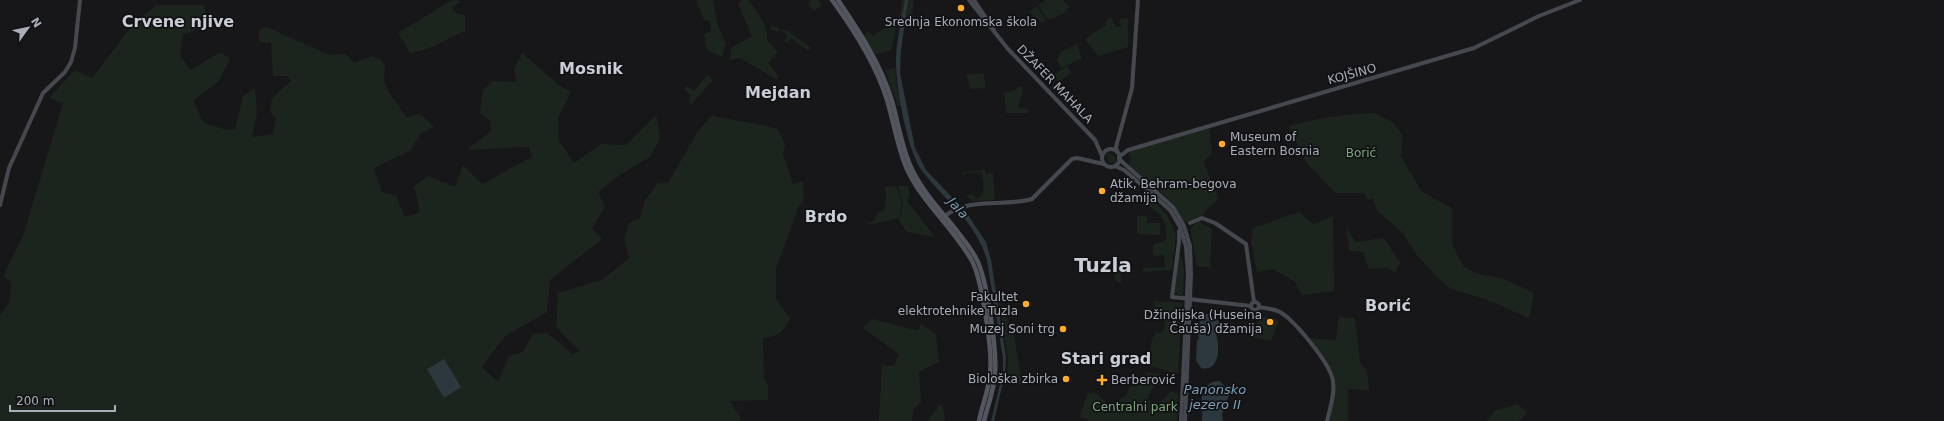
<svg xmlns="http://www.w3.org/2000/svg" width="1944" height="421" viewBox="0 0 1944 421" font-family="'DejaVu Sans',sans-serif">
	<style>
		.green { fill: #1c251d }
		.water { fill: #2c373e }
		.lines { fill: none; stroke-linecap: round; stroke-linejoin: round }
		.secondary { stroke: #45484f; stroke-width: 4 }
		.primary { stroke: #53565e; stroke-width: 4.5 }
		.secondary-bridge { stroke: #45484f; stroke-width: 4 }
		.poi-dot { fill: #ffac29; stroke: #121214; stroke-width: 1.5 }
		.labels { text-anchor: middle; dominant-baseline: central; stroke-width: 3.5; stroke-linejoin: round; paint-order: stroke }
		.poi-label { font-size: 12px; fill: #a8aeba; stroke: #121214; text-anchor: end }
		.street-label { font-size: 12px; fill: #a8aeba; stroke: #121214 }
		.park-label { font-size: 12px; fill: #7da77e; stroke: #121214 }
		.water-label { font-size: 13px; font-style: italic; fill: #7c9fb8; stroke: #121214 }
		.district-label { font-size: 16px; font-weight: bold; fill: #c9cdd6; stroke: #121214 }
		.town-label { font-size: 20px; font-weight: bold; fill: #c9cdd6; stroke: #121214 }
	</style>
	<rect width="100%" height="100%" fill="#171719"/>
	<g class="green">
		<polygon points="452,0 461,1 452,7 455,12 465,16 465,31 425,50 410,53 398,33"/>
		<polygon points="696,0 713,0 717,23 726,44 722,57 707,50 704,34 711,31 710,21 704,20"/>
		<polygon points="742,0 749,0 763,21 767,32 767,40 778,52 768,63 779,77 777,80 740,58 730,60 731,48 752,36 738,4"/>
		<polygon points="812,0 818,0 822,6 813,11 808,3"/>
		<polygon points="902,0 914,0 912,17 900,16"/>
		<polygon points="1046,0 1063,0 1070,7 1065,10 1066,12 1048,20 1038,5"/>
		<path d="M156,5H204L209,24L183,35L180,55L190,70L221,52L230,59L219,81L193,101L204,123L227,130L235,129L243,96L255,88L257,112L252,137L273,134L276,118L270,112L272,98L291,81L288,76H273L271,43L259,42V30L267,27L329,55L346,54L354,63L372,56L381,60L385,67L384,80L389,92L407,118L420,113L434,127L421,133L410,151L374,168L382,192L396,196L405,217L420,212L414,186L429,176L455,187L463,165L482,184L532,157L529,147L470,150L469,148L491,131L490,120L480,113L483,90L492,81L517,82L514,69L522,53L559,85L571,92L558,118L559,141L574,163L601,144L626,145L656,115L660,138L650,157L621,174L598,192L605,207L592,228L602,239L550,280L547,312L505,336L482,367L498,382L509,356L523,352L533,334L547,333L573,354L579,351L556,327L558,293L602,280L629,258L624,238L629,223L640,218L645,200L658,183H668L698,131L711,116L763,125L778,129L785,145L783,154L793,184L803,181L804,199L798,208L776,269V299L790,318C781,334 781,335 763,338L764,378L768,385V400L730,401L742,421H0V316L10,301L11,282L3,276L23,236L63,103L49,98L75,70L92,78L131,27Z"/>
		<polygon points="1037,6 1046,21 1042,23 1029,12"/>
		<polygon points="895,17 898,18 891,51 875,54 864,35 869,32 873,36 888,26"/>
		<polygon points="1112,18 1115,27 1121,27 1120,19 1128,18 1128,47 1098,56 1085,39 1106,25 1107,19"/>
		<polygon points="770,26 788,31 811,48 808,51 791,38 787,43 784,41 788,36 780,29 777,32 772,30"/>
		<polygon points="1077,44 1082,59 1061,68 1057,59 1061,52"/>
		<polygon points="1067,66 1071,73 1058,82 1054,75"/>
		<polygon points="895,68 897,88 902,105 898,106 885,70"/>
		<polygon points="984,73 985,88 971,89 966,75"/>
		<polygon points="707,75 713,80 691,105 689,101 691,95 684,89 687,86 694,91"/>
		<polygon points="1020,86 1023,90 1018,107 1028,109 1028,113 1006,113 1004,93 1013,91"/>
		<path d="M1375,113L1394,123L1403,136L1401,156L1422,192L1452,208V245L1464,267L1479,274L1504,279L1534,293L1530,315L1528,318L1485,299L1451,289L1436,276L1416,254L1402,232L1378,212L1372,198L1368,200L1364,193H1335L1306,162L1289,126C1317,118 1345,114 1375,113Z"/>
		<polygon points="1209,124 1212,154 1203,161 1219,199 1206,210 1202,218 1190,223 1183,221 1173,203 1129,165 1131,159 1128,150"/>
		<polygon points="1109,153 1113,155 1117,161 1115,163 1110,163 1107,160 1106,154"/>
		<path d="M985,170L986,174H993L995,200L973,201L966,196L972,194L977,199C987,193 983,184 982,172H980V180L979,172L965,173L961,179L963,172Z"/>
		<polygon points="896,186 902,202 899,218 874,224 866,223 875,220 878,212 884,211 886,198 885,187"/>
		<polygon points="898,186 908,186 910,195 907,201 935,237 907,232 899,221 903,203"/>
		<path d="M1147,194L1167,215L1176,235L1172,270L1143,272V268L1165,267L1164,255L1153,256V244L1163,242L1166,239C1168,216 1158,212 1141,201Z"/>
		<polygon points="1299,212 1313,224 1333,216 1334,291 1302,295 1295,282 1273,269 1257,272 1251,242 1253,228"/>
		<polygon points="1137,216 1147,216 1147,223 1160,223 1160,235 1137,234"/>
		<polygon points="1199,222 1212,229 1210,268 1197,266 1190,228"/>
		<polygon points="1346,226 1355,242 1384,238 1400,263 1395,273 1387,268 1369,269 1363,252 1349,251"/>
		<polygon points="1181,255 1184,269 1183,296 1175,292 1179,257"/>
		<polygon points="1116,264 1119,264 1122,284 1115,280"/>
		<polygon points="998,298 1014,334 1022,385 1007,379 1008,358"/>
		<polygon points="1154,301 1182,303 1178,374 1150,366 1151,343 1156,332 1160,334 1164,328 1166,315 1154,313"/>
		<polygon points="1260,315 1279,320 1271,341 1253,337"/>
		<polygon points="1339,317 1355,318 1360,362 1367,372 1369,390 1348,389 1348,421 1327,421 1332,402 1332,376 1307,340 1312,338 1336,340"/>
		<polygon points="872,319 918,331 921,324 936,334 939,362 919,372 921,402 913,410 912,421 879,421 882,365 894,366 899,354 863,328"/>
		<polygon points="1147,372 1160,374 1147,399 1155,405 1166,397 1170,391 1178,394 1177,421 1088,421 1088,419 1079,417 1088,392 1091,394 1094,392 1109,405 1126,396 1130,386 1143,385"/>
		<polygon points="1518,404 1527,413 1519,421 1487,421 1494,411"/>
		<polygon points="939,405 943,406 945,419 944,421 928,421"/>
	</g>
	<g class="water">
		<path d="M905,0H908L901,50L900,73L915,148L926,170L966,212L986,242L991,260L1006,357L1005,373L994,421H991L1003,372V358L987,260C975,220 947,203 923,172C907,153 895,83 896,57C897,38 902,19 905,0Z"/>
		<path d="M1206,314H1211L1219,321L1218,332L1216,334C1220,346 1220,373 1201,368L1196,360L1197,341L1199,339L1197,326L1202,316Z"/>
		<polygon points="444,359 461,387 444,398 427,369"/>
		<path d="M1219,381L1225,386L1229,395L1222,414L1223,421H1202C1203,410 1200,398 1204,388L1212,382Z"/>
	</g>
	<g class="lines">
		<g class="secondary">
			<polyline points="969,0 1008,49 1095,140 1102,156"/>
			<polyline points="974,0 994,30"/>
			<circle cx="1111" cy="158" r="9"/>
			<polyline points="1117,152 1116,147 1132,88 1138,0"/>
			<polyline points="1119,157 1128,150 1474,48 1539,16 1580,0"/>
			<polyline points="1119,159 1173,207 1184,226 1190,246 1191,274 1185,421"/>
			<polyline points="1115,166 1124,170 1137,181 1170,210 1180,227 1186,247 1188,274 1181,421"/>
			<polyline points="0,205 9,168 43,93 65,72 71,62 75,48 80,0"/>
			<path d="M942,218C971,195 1001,208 1032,199L1072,159L1077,158L1104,164"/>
			<polyline points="1190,223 1202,218 1215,223 1246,244 1254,302"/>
			<polyline points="1179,231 1179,242 1172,297 1182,298"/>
			<polyline points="1197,300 1251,306"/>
			<circle cx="1255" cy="306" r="4"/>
			<path d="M1259,307C1266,308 1274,309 1280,312C1294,320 1332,365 1333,382C1335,395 1330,408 1327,421"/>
		</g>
		<g class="primary">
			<path d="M832,0C854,30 876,64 887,100C894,123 897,145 906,167C922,203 953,227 972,261C982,280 993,353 990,374C989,390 982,405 979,421"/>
			<path d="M838,0C859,31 881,64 892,101C898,122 901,144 910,165C925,200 957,225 976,258C987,277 997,352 995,374C994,390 988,405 984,421"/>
		</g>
		<polyline class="secondary-bridge" points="1182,298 1197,300"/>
	</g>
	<g class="poi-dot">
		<circle cx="961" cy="8" r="4"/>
		<circle cx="1222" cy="144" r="4"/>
		<circle cx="1102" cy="191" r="4"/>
		<circle cx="1026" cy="304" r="4"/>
		<circle cx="1270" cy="322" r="4"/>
		<circle cx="1063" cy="329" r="4"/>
		<circle cx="1066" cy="379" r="4"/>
		<path d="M1100 374h4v4h4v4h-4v4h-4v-4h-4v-4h4z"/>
	</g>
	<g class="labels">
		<g class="poi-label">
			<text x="961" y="22" text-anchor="middle">Srednja Ekonomska škola</text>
			<text x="1230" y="137" text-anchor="start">Museum of<tspan x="1230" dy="14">Eastern Bosnia</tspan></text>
			<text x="1110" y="184" text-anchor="start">Atik, Behram-begova<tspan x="1110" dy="14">džamija</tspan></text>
			<text x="1018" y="297">Fakultet<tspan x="1018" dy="14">elektrotehnike Tuzla</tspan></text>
			<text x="1262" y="315">Džindijska (Huseina<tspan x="1262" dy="14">Čauša) džamija</tspan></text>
			<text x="1055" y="329">Muzej Soni trg</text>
			<text x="1058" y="379">Biološka zbirka</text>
			<text x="1111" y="380" text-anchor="start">Berberović</text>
		</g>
		<g class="street-label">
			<text transform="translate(1352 74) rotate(-15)">KOJŠINO</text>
			<text transform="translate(1055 84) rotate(46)">DŽAFER MAHALA</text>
		</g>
		<g class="park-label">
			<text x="1361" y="153">Borić</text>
			<text x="1135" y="407">Centralni park</text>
		</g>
		<g class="water-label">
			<text transform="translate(958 208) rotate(48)">Jala</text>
			<text x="1215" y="389">Panonsko<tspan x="1215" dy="15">jezero II</tspan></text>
		</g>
		<g class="district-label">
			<text x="178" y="21">Crvene njive</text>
			<text x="591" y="68">Mosnik</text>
			<text x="778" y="92">Mejdan</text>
			<text x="826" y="216">Brdo</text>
			<text x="1388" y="305">Borić</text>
			<text x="1106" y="358">Stari grad</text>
		</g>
		<g class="town-label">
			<text x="1103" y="265">Tuzla</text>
		</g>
	</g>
	<g transform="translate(28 28) rotate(57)" stroke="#121214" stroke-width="3" paint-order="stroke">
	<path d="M0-3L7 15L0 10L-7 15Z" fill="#a8aeba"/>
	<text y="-6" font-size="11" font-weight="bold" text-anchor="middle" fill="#a8aeba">N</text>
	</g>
	<path d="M10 405v6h105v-6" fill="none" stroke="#a8aeba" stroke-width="2"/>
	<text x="16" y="405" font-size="12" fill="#a8aeba" stroke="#121214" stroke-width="3" paint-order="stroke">200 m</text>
</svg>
